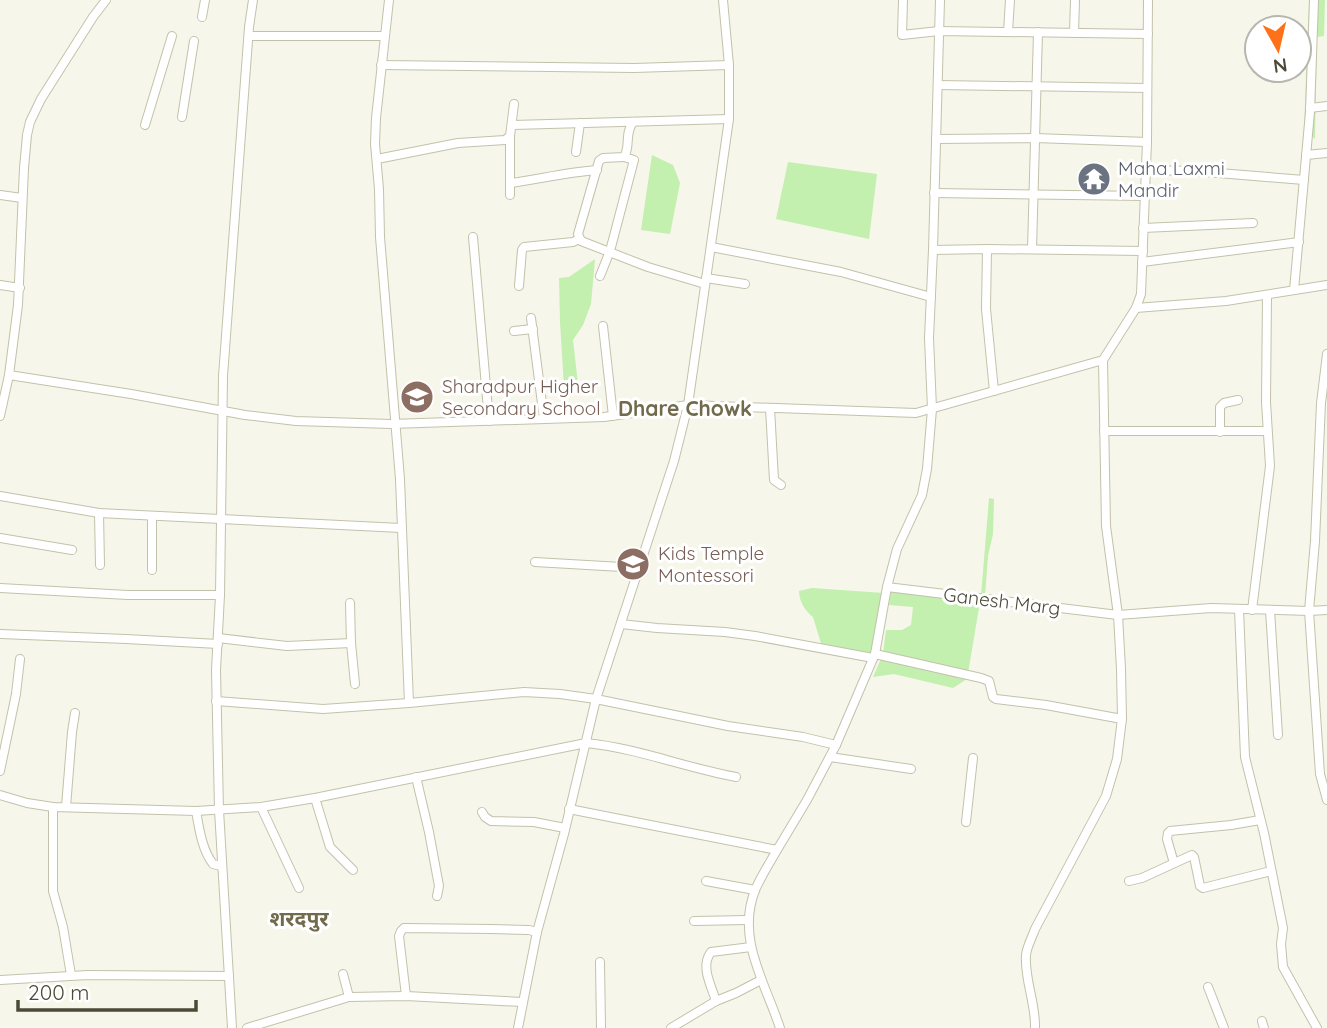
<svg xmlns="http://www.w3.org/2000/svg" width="1327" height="1028" viewBox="0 0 1327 1028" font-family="Quicksand,'Noto Sans Devanagari',sans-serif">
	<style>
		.green { fill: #c3efaf }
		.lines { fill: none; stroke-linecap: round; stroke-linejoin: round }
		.minor-casing { stroke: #c4c1ab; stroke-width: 10 }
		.minor { stroke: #fff; stroke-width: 8 }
		.labels { text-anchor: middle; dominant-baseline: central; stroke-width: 6; stroke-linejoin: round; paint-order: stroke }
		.worship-label { font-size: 19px; fill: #5b616d; stroke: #fff; text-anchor: start }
		.education-label { font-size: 19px; fill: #785e54; stroke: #fff; text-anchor: start }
		.street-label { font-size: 19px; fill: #4c4937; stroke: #fff }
		.neighbourhood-label { font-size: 21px; font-weight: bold; fill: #716a4d; stroke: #fff }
	</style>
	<rect width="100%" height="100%" fill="#f7f6ea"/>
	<g class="green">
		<polygon points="1309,0 1325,0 1324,36 1317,37 1315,139 1304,129"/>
		<polygon points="652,155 673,165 680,183 670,234 641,230"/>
		<polygon points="788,162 877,174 869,239 776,219"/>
		<polygon points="595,259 591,304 583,325 573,340 578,384 564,387 560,322 559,278 569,277"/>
		<polygon points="989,498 994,499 993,534 988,556 985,596 981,596"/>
		<path d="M812,588L884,593L872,662L823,650L813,617C805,611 799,601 799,591Z"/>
		<polygon points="895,590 980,602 967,679 953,688 894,674 873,677 883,654 886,630 902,630 911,625 913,607 889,605 891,592"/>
	</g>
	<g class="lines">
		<defs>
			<g id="minor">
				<polyline points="389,0 376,118 375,144 379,189 380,237 400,479 409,703"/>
				<polyline points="903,0 902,35 939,31 1148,34"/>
				<polyline points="202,17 205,0"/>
				<polyline points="1008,32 1010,0"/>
				<polyline points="1074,33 1075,0"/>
				<polyline points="249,36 384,36"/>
				<polyline points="381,65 634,68 729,65"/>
				<polyline points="938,85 1147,88"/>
				<polyline points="1310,108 1327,106"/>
				<polyline points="182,117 194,41"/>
				<path d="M633,122C624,135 631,146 624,157L603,158L599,161L578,234L581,241L648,267L705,284"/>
				<polyline points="145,125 172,36"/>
				<polyline points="513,125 729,119"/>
				<polyline points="510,136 510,195"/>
				<polyline points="936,139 1035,138 1147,142"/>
				<polyline points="576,152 580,123"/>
				<polyline points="1306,155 1327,153"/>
				<polyline points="377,159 458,143 505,140 510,136 514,104"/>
				<polyline points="1146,170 1194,171 1304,180"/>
				<path d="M511,183C540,179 568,172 597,170"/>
				<polyline points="934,193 1145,196"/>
				<polyline points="0,195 22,198"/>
				<polyline points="1143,228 1253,223"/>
				<polyline points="473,237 489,421"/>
				<polyline points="711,247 841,272 931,297"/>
				<polyline points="987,249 986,309 994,391"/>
				<polyline points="1032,249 1038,32"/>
				<polyline points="933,250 987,249 1143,251"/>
				<polyline points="1142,262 1299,242"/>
				<polyline points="600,276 610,251 634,160 624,157"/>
				<polyline points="706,278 745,284"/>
				<polyline points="0,285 20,288"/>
				<polyline points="519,286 522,250 524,247 573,242 579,239"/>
				<polyline points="1294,290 1310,112 1314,0"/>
				<polyline points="1136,308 1226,301 1327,285"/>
				<polyline points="531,318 544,419"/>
				<polyline points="603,326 613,416"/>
				<polyline points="514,331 533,329"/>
				<polyline points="1327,354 1321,403 1315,541 1309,611 1320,774 1327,800"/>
				<polyline points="9,375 131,394 245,415 296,421 391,424 604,417 688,405 916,413 1103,360 1136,308 1141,294 1147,142 1148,0"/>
				<polyline points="770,408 774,480 781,485"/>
				<polyline points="0,416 9,375 18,305 24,168 27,135 30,122 41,99 93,17 106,0"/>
				<polyline points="1104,431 1267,431"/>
				<polyline points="1220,432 1220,407 1224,403 1238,400"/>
				<polyline points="0,496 99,513 401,528"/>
				<polyline points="99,513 100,565"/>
				<polyline points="0,538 72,550"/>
				<polyline points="535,562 639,568"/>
				<polyline points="152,570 152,516"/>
				<polyline points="887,587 1118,615 1211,608 1309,611 1327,610"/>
				<polyline points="0,588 128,595 220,595"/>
				<polyline points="350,603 351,643 355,684"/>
				<polyline points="1239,609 1245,757 1264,833 1283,928 1281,944 1283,967 1317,1028"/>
				<polyline points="1252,610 1270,466 1266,402 1267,295"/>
				<polyline points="1270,610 1278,735"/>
				<polyline points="621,624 657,628 725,632 755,636 873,658"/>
				<polyline points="0,634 126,639 218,644"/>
				<polyline points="218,638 287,646 351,643"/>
				<polyline points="875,654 981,678 989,681 993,697 996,699 1046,705 1122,719"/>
				<polyline points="216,701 323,709 409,703 524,692 560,694 596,699 728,726 803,737 836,745"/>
				<polyline points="830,757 911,769"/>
				<polyline points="0,771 16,694 20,659"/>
				<polyline points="416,777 429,832 439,886 437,896"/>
				<path d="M0,795L27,803L53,807L196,811L261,807L315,798L586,743C637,748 686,768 736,777"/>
				<polyline points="315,798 330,847 353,870"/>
				<polyline points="53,807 53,891 63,927 71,975"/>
				<polyline points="66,807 72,732 75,713"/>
				<polyline points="261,807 299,888"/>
				<path d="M569,809L777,850C770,862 762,875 756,888C735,937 765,982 780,1028"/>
				<path d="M196,811C199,828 202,850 213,864L221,866"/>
				<polyline points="482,812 485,817 491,821 534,822 565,828"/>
				<polyline points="966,822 973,758"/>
				<polyline points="777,850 807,800 836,745 875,654 887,587 897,549 922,495 927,469 932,409 929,338 933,250 940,0"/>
				<polyline points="1174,863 1167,839 1168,833 1170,831 1231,825 1260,820"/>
				<polyline points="706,881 755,890"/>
				<polyline points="1129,881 1142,878 1192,855 1194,857 1200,886 1203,888 1271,871"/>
				<polyline points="694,921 748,920"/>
				<polyline points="600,962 601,1028"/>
				<polyline points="343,974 349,997"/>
				<polyline points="0,980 88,975 229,976"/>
				<polyline points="1208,987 1224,1028"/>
				<polyline points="406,996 399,936 401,931 404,928 491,929 529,930 537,932"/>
				<path d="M716,1001C711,985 700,966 711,952L751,947"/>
				<polyline points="1262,1021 1264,1028"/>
				<polyline points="232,1028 219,810 216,670 220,595 223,376 249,27 253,0"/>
				<polyline points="247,1028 349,997 406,996 522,1002"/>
				<polyline points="518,1028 537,932 564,834 596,699 674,461 688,405 729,119 729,65 723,0"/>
				<polyline points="671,1028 716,1001 736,993 761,980"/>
				<path d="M1035,1028C1036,1004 1024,978 1026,955C1027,946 1032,938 1035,929L1106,796L1117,759L1122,719L1121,669L1118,615L1106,526L1103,360"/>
			</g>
		</defs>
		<use href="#minor" class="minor-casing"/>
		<use href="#minor" class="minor"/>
	</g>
	<defs>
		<symbol id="temple-disc" viewBox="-11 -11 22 22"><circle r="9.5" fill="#6b7280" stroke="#fff"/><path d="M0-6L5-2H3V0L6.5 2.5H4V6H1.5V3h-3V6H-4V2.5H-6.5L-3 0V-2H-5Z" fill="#fff"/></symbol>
		<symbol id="school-disc" viewBox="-11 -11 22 22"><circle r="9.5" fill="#8d6e63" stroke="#fff"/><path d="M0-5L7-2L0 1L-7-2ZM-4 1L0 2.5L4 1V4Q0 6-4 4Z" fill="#fff"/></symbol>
	</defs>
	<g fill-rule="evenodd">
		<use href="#temple-disc" x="1075" y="160" width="38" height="38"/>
		<use href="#school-disc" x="398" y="378" width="38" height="38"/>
		<use href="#school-disc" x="614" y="545" width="38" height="38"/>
	</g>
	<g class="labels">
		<g class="worship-label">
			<text x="1118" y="168">Maha Laxmi<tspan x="1118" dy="22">Mandir</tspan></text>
		</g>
		<g class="education-label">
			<text x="442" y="386">Sharadpur Higher<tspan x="442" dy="22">Secondary School</tspan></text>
			<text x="658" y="553">Kids Temple<tspan x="658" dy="22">Montessori</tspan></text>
		</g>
		<g class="street-label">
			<text transform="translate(1002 601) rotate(7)">Ganesh Marg</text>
		</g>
		<g class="neighbourhood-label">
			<text x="685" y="408">Dhare Chowk</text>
			<text x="299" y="918">शरदपुर</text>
		</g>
	</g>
	<g transform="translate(1278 49) rotate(172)"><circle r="33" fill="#ffffff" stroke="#b7b6af" stroke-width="2"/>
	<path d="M0-5L12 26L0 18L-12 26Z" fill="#ff7119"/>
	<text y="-10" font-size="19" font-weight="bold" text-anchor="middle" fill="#4c4937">N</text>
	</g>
	<path d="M18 1000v10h178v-10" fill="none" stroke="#4c4937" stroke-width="3.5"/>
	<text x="28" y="1000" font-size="21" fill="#4c4937" stroke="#ffffff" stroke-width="5" paint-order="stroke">200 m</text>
</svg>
